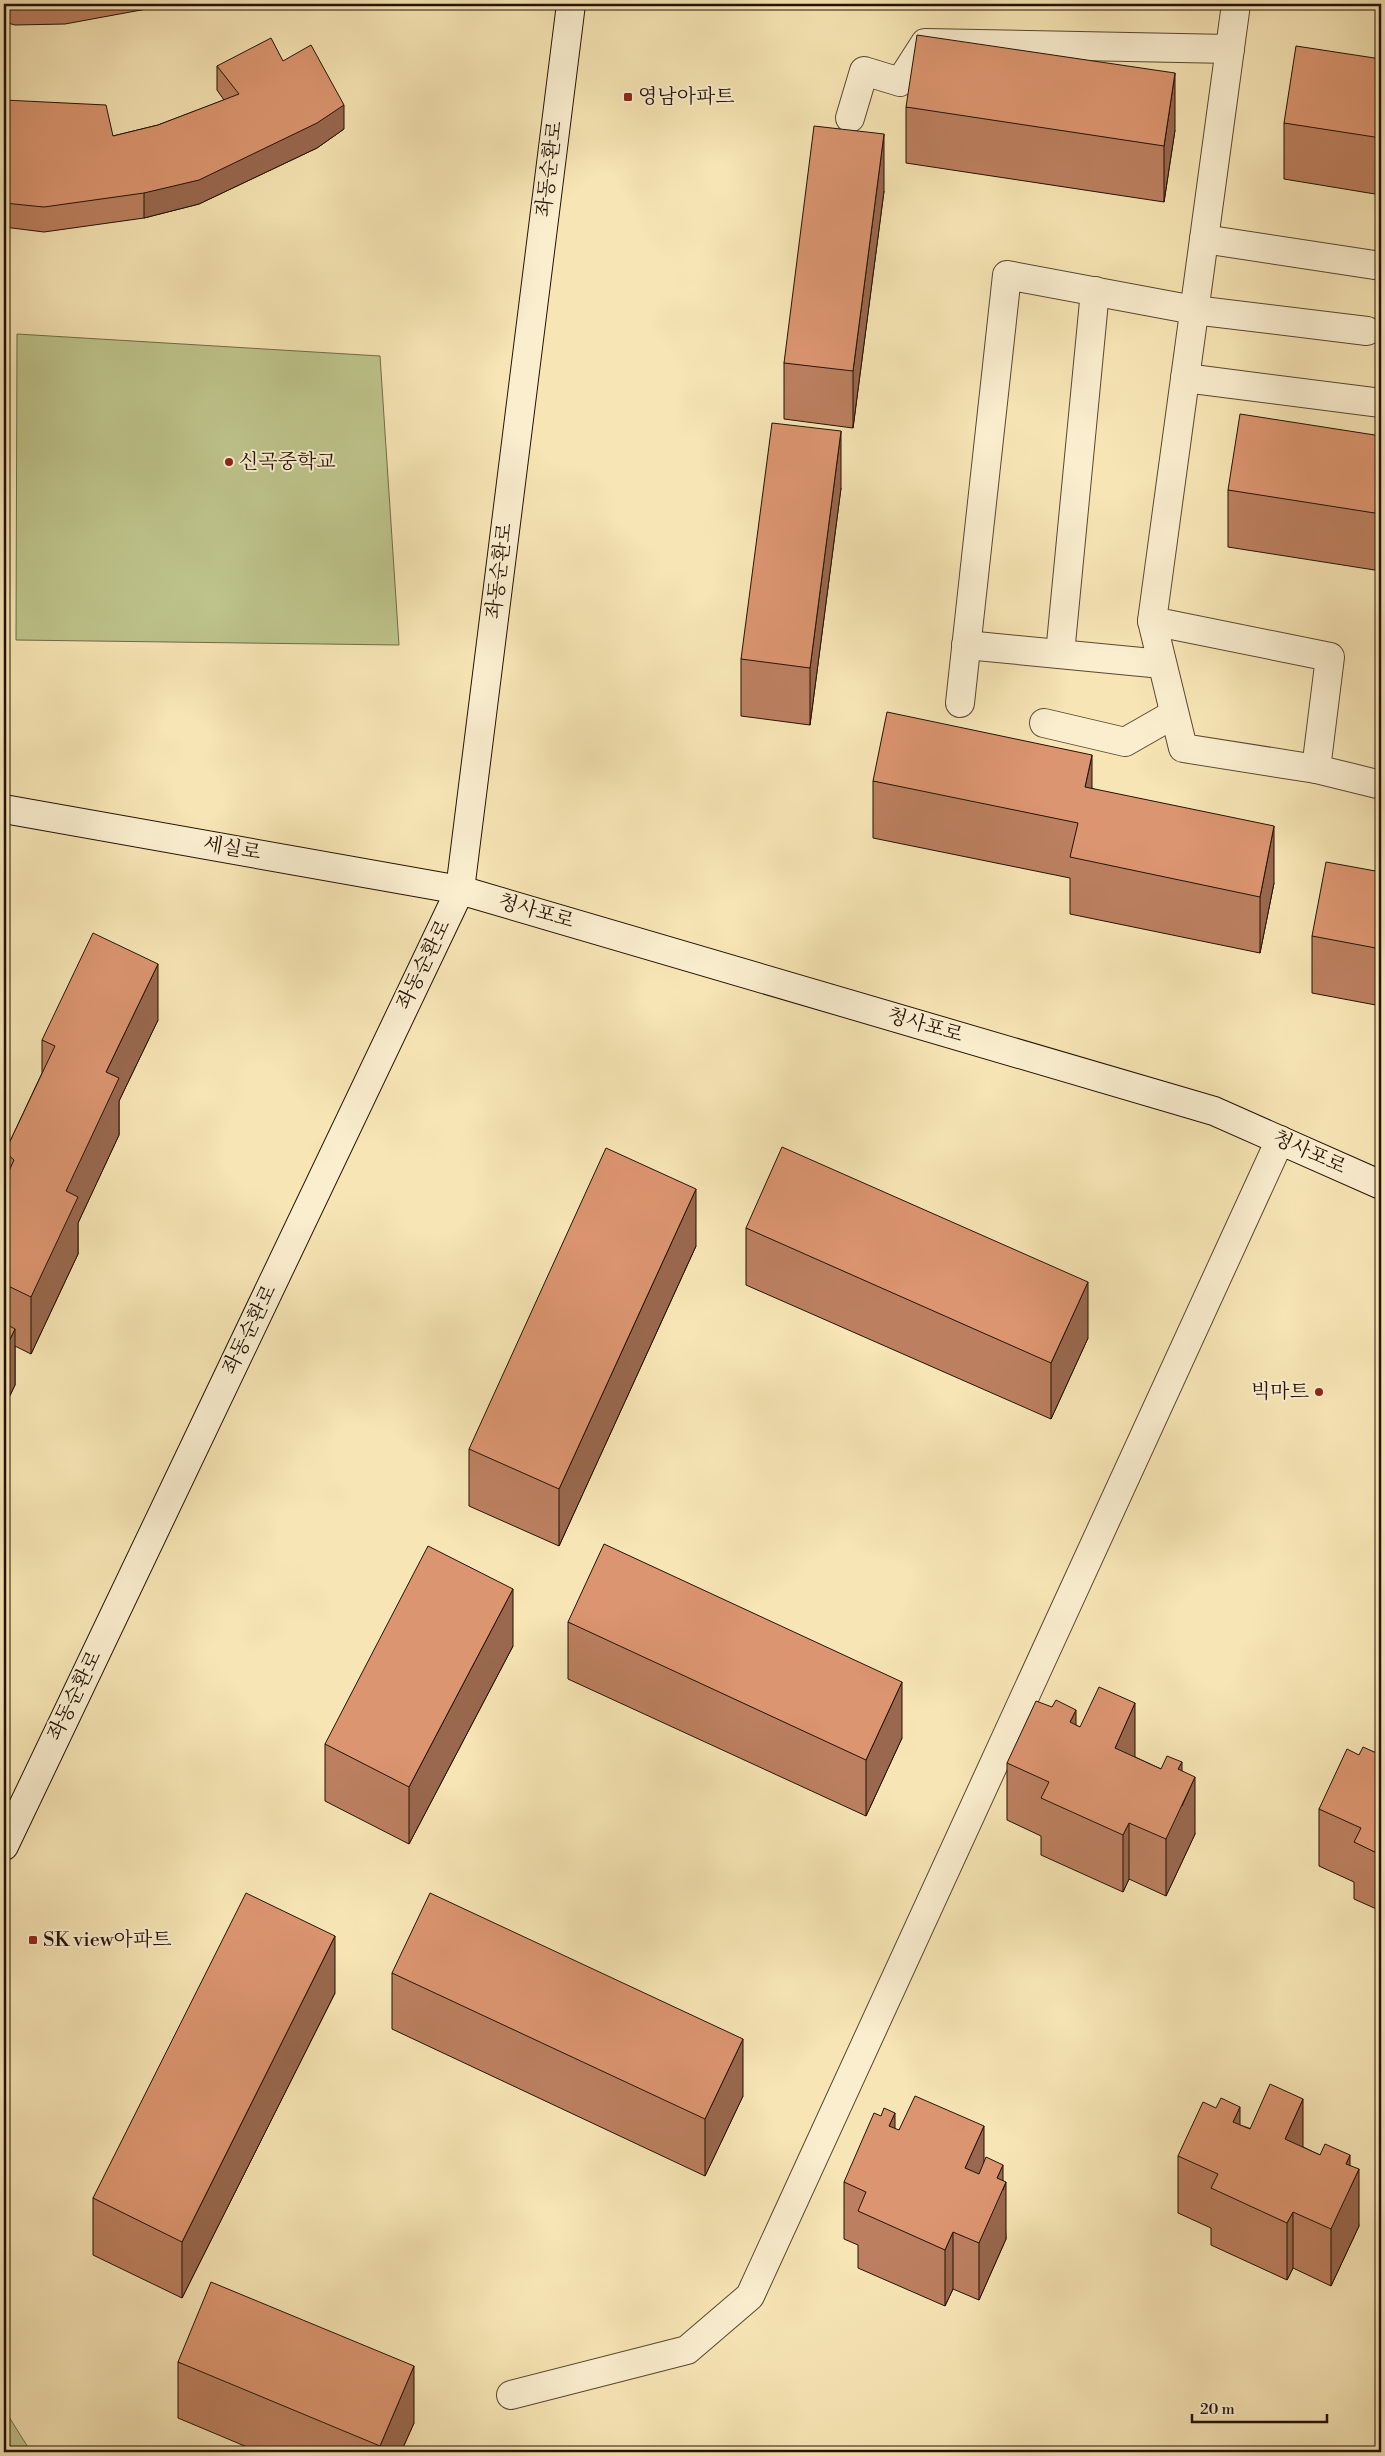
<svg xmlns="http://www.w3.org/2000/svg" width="1385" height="2456" viewBox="0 0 1385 2456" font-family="'Libre Bodoni','Noto Serif KR',serif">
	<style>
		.green { fill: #bec48c; stroke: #716b48 }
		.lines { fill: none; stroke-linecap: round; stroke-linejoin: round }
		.street-casing { stroke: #594730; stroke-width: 30 }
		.secondary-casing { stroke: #241203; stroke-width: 30 }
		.street { stroke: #faeecf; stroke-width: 28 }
		.secondary { stroke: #faeecf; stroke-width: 28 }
		.wall { fill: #bc8060; stroke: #241203 }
		.shaded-wall { fill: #99684e; stroke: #241203 }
		.building { fill: #db9570; stroke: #241203 }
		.poi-dot { fill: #8f2418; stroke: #faeecf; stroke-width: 2 }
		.labels { text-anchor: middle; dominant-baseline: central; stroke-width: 4; stroke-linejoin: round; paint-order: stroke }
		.poi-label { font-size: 20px; fill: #241203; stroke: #faeecf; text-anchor: start }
		.street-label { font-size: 20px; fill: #241203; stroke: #faeecf }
	</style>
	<rect width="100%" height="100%" fill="#f7e5b5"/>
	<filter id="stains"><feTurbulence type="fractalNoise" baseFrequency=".004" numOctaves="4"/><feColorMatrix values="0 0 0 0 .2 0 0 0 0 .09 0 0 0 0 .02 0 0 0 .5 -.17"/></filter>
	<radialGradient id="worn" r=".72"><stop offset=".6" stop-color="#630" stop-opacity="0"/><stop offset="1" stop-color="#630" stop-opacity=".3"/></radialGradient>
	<g class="green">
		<polygon points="17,334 380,356 399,645 16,640"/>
		<polygon points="4,2409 31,2452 4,2452"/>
	</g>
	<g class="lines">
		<defs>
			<g id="street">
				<polyline points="1236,4 1152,621 1330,657 1316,769 1381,785"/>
				<polyline points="850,118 864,71 900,82 925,43 1230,49"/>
				<polyline points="1204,239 1381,266"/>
				<polyline points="1185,378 1381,403"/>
				<polyline points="1152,621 1183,748 1316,769"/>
				<polyline points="966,645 1162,664"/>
				<polyline points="1060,654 1095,291"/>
				<polyline points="960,703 1007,275 1194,310 1367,331"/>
				<polyline points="1044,723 1125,742 1174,714"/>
				<polyline points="511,2395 687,2350 750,2296 1280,1140"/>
			</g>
			<g id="secondary">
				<polyline points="4,809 460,890 1214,1111 1381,1185"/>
				<polyline points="4,1846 460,890 571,4"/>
			</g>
		</defs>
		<use href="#street" class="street-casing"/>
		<use href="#secondary" class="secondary-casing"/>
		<use href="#street" class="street"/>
		<use href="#secondary" class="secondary"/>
	</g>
	<g class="wall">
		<polygon points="4,4 163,4 163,6 65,24 15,25 4,22"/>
		<polygon points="1381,59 1381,195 1284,179 1284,123"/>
		<polygon points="283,61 344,129 317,148 199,204 144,218 44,232 4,227 4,100 113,136 158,125 224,100 217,90 217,66"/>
		<polygon points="906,107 1175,130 1164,202 906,163"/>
		<polygon points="884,191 853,428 784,419 784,363"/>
		<polygon points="1381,436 1381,571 1228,547 1228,490"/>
		<polygon points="841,488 810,725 741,716 741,659"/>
		<polygon points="873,781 1092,788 1274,883 1260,953 1070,914 1070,878 873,838"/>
		<polygon points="1381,872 1381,1006 1312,993 1312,936"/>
		<polygon points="158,1020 119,1101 119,1135 78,1223 78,1254 31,1354 15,1346 15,1385 4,1408 4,1182 5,1180 5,1152 42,1073 42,1040"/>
		<polygon points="746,1228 1088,1338 1051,1419 746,1285"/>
		<polygon points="696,1246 559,1546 469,1506 469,1449"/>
		<polygon points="568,1622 902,1738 866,1816 568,1679"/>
		<polygon points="513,1646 409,1844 325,1801 325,1744"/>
		<polygon points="1076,1725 1135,1757 1161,1769 1182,1771 1195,1834 1166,1896 1129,1879 1123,1892 1041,1855 1041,1836 1007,1820 1007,1763"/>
		<polygon points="1359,1755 1381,1755 1381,1911 1354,1899 1354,1882 1319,1866 1319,1809"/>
		<polygon points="392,1973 743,2096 705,2176 392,2029"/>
		<polygon points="335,1993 182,2298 93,2255 93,2198"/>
		<polygon points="1240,2125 1303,2147 1320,2155 1350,2165 1359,2226 1331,2286 1293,2268 1287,2280 1211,2245 1211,2228 1178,2213 1178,2156"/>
		<polygon points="895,2129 984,2163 1003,2180 1006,2239 979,2300 953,2289 945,2306 858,2268 858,2245 844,2239 844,2182"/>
		<polygon points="178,2362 414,2423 401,2452 259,2452 178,2418"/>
	</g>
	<g class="shaded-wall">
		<polygon points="1175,73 1175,130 1164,202 1164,146"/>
		<polygon points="344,105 344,129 317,148 199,204 144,218 144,193"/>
		<polygon points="884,134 884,191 853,428 853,371"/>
		<polygon points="841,431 841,488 810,725 810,668"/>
		<polygon points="1092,755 1092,812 1085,787"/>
		<polygon points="1274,826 1274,883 1260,953 1260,897"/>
		<polygon points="158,964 158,1020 119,1101 119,1135 78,1223 78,1254 31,1354 31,1297 106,1072"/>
		<polygon points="696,1189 696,1246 559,1546 559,1489"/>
		<polygon points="1088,1282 1088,1338 1051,1419 1051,1363"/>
		<polygon points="15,1329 15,1385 4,1408 4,1351"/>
		<polygon points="513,1589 513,1646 409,1844 409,1787"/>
		<polygon points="902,1682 902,1738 866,1816 866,1760"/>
		<polygon points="1135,1703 1135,1760 1115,1748"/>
		<polygon points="1076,1710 1076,1766 1070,1722"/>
		<polygon points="1182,1762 1182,1806 1195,1777 1195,1834 1166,1896 1166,1839 1178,1769"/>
		<polygon points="1381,1762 1381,1819 1377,1770"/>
		<polygon points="1129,1823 1129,1879 1123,1892 1123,1835"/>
		<polygon points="335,1936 335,1993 182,2298 182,2242"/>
		<polygon points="743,2039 743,2096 705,2176 705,2119"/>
		<polygon points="1303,2099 1303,2156 1285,2139"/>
		<polygon points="1240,2107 1240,2163 1233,2122"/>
		<polygon points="895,2113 895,2169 889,2126"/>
		<polygon points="984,2126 984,2183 965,2168"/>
		<polygon points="1350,2155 1350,2188 1359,2169 1359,2226 1331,2286 1331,2229 1346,2164"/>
		<polygon points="1003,2165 1003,2190 1006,2182 1006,2239 979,2300 979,2243 997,2178"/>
		<polygon points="1293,2212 1293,2268 1287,2280 1287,2223"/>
		<polygon points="953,2232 953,2289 945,2306 945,2250"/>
		<polygon points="414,2366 414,2423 401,2452 380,2452 380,2446"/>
	</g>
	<g class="building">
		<polygon points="917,35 1175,73 1164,146 906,107"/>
		<polygon points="271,38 283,61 311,45 344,105 317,123 199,180 144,193 44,207 4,203 4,100 106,105 113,136 158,125 239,94 217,66"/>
		<polygon points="1296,46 1381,59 1381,138 1284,123"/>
		<polygon points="814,126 884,134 853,371 784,363"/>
		<polygon points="1240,414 1381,436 1381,514 1228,490"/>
		<polygon points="772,423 841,431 810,668 741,659"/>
		<polygon points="887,712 1092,755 1085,787 1274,826 1260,897 1070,857 1078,823 873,781"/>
		<polygon points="1326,862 1381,872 1381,949 1312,936"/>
		<polygon points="93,933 158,964 106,1072 119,1078 66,1191 78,1197 31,1297 4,1284 4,1182 14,1160 5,1152 55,1046 42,1040"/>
		<polygon points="782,1147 1088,1282 1051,1363 746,1228"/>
		<polygon points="606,1148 696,1189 559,1489 469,1449"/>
		<polygon points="4,1323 15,1329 4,1351"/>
		<polygon points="604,1544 902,1682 866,1760 568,1622"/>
		<polygon points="428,1546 513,1589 409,1787 325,1744"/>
		<polygon points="1099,1687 1135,1703 1115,1748 1161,1769 1167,1756 1182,1762 1178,1769 1195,1777 1166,1839 1129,1823 1123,1835 1041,1798 1049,1782 1007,1763 1036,1701 1052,1707 1056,1700 1076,1710 1070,1722 1080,1727"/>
		<polygon points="1363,1747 1381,1755 1381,1762 1377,1770 1381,1771 1381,1855 1354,1842 1361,1828 1319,1809 1347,1749 1359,1755"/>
		<polygon points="246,1893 335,1936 182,2242 93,2198"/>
		<polygon points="430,1893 743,2039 705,2119 392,1973"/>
		<polygon points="1270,2084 1303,2099 1285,2139 1320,2155 1325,2144 1350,2155 1346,2164 1359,2169 1331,2229 1293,2212 1287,2223 1211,2188 1218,2174 1178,2156 1203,2102 1216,2108 1221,2098 1240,2107 1233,2122 1250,2129"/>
		<polygon points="915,2096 984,2126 965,2168 979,2174 986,2157 1003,2165 997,2178 1006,2182 979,2243 953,2232 945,2250 858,2211 866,2192 844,2182 874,2113 881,2116 884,2108 895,2113 889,2126 899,2130"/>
		<polygon points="211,2282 414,2366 380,2446 178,2362"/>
	</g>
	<g class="poi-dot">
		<rect x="623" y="92" width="10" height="10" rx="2.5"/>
		<circle cx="229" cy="462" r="5"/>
		<circle cx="1319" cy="1392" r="5"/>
		<rect x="28" y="1935" width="10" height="10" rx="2.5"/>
	</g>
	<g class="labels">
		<g class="poi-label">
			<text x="638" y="97">영남아파트</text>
			<text x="239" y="462">신곡중학교</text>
			<text x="1309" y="1392" text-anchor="end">빅마트</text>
			<text x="43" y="1940">SK view아파트</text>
		</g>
		<g class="street-label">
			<text transform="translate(550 169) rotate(-83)">좌동순환로</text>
			<text transform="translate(500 571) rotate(-83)">좌동순환로</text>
			<text transform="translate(232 849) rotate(10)">세실로</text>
			<text transform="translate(536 912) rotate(16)">청사포로</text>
			<text transform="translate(424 965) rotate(-64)">좌동순환로</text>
			<text transform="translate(925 1026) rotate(16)">청사포로</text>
			<text transform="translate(1309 1153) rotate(24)">청사포로</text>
			<text transform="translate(250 1330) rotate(-64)">좌동순환로</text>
			<text transform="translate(75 1696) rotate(-64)">좌동순환로</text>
		</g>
	</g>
	<rect width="1385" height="2456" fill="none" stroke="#f7e5b5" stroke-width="20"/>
	<rect x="5" y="5" width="1375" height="2446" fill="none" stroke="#241203" stroke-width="2.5"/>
	<rect x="10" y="10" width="1365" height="2436" fill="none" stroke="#241203"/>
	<path d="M1192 2414v8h135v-8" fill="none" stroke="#241203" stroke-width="2.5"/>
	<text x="1200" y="2414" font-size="15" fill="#241203" stroke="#faeecf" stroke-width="4" paint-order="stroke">20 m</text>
	<rect width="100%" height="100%" filter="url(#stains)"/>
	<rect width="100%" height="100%" fill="url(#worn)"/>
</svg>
